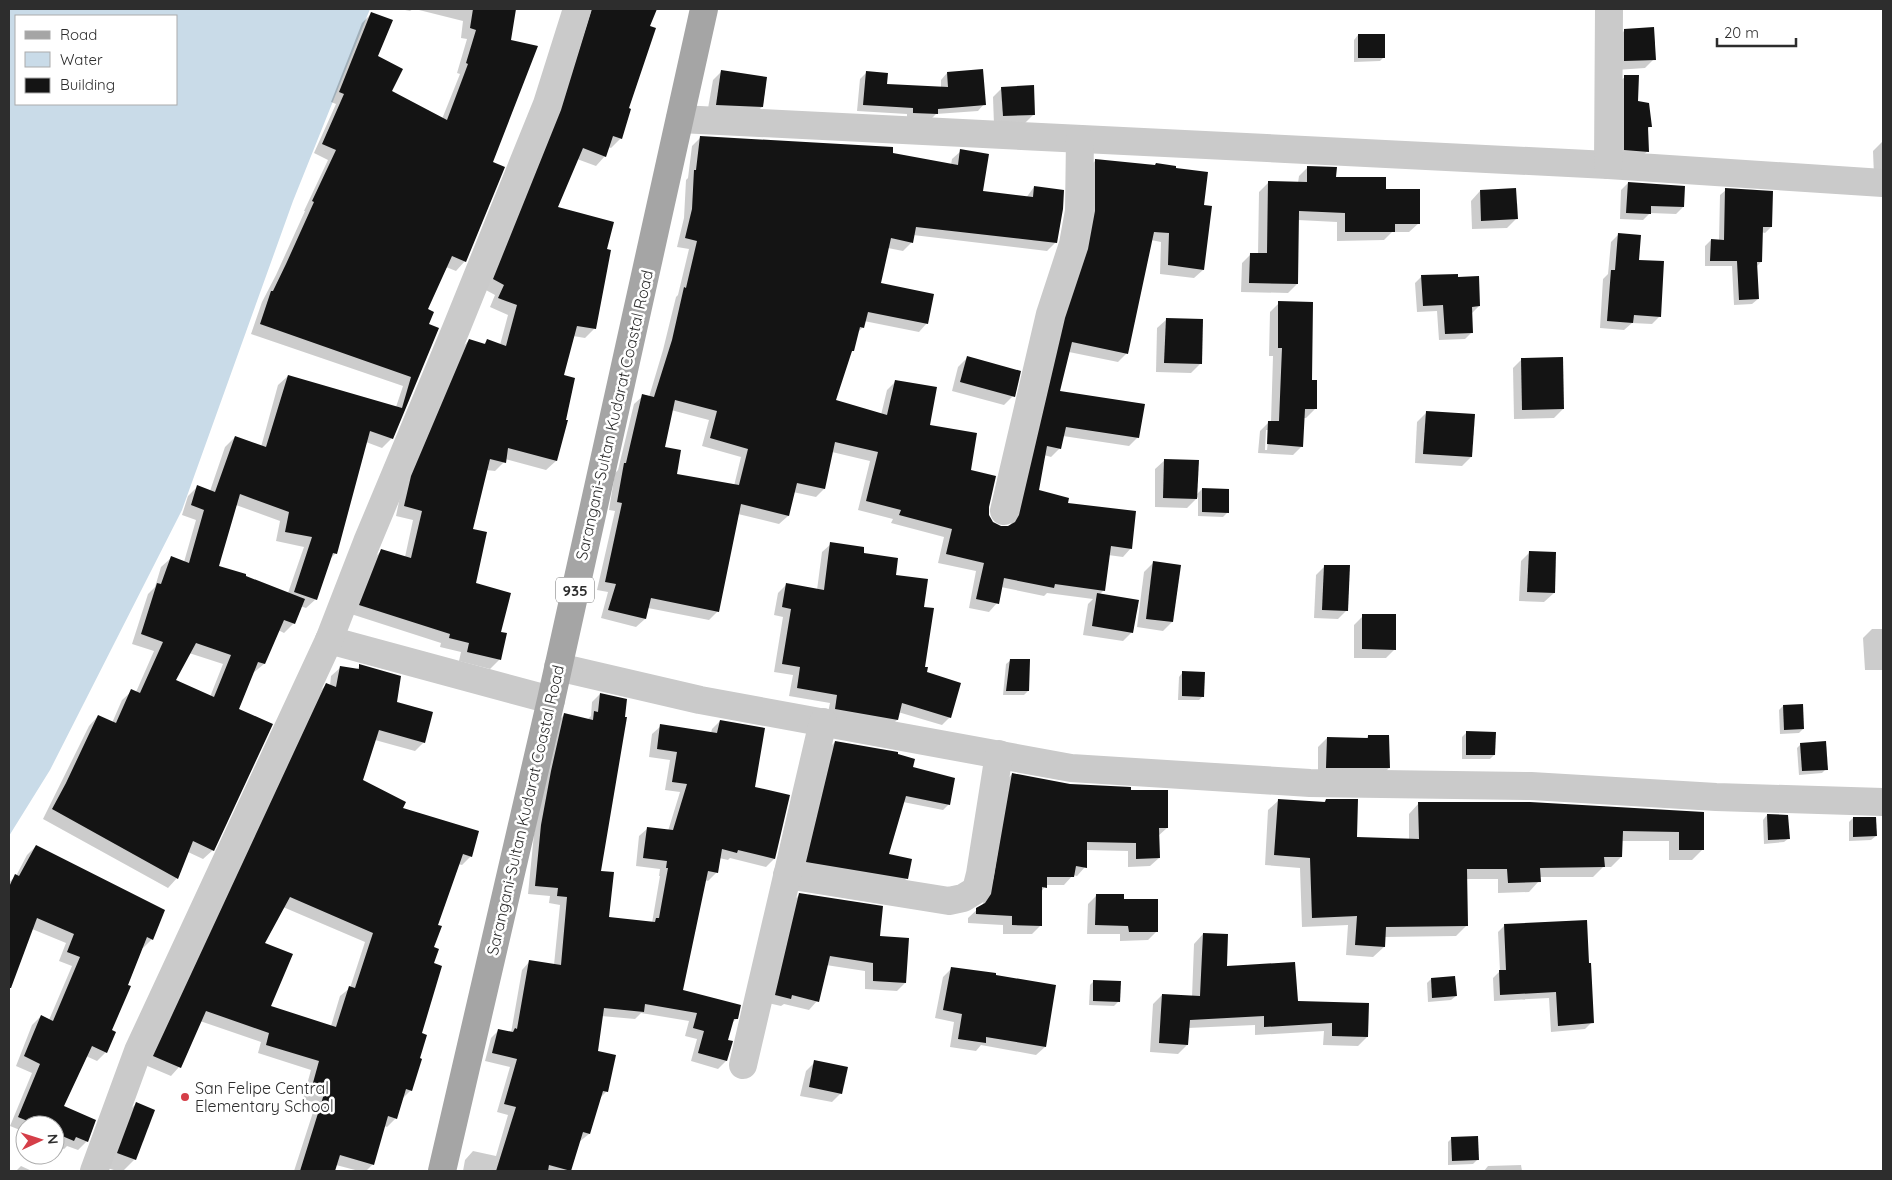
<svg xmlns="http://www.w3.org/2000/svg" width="1892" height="1180" viewBox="0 0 1892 1180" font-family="Quicksand,sans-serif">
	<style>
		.water { fill: #c9dbe8; fill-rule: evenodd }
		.shadow { fill: #0003; fill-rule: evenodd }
		.building { fill: #141414; fill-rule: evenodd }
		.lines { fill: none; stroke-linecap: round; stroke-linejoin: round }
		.minor { stroke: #cacaca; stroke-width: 28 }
		.primary { stroke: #a5a5a5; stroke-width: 28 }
		.poi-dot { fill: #d53e48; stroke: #fff; stroke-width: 2 }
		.labels { text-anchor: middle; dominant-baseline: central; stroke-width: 5; stroke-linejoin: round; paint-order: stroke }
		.shield { fill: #fff; stroke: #6c6c6c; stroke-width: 1 }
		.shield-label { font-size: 15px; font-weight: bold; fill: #2d2d2d }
		.street-label { font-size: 16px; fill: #2d2d2d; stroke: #fff }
		.poi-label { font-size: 16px; fill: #2d2d2d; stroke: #fff; text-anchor: start }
	</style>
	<rect width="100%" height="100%" fill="#fff"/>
	<path class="water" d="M9,9H370L293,201L182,510L50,770L9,836ZM16,16H176V104H16Z"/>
	<g class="shadow">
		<polygon points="400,9 413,9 410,11"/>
		<path d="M415,9H515L492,162L465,261L456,271L446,267L426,310L428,325L438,329L392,438L382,448L366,442L336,553L329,560L316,599L306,608L300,606L294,623L284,633L278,630L264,664L253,673L238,710L213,850L203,859L188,852L177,878L168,888L43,819L89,726L98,716L112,723L122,700L132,691L136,692L154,651L132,644L148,594L155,587L161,567L171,558L184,562L196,520L182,515L188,496L197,487L210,491L225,447L235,437L261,447L278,385L288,376L396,407L403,386L251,334L262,302L276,275L305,211H304L328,160L314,153L336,104L331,102L362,23L371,14L377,57L390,91L442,119L460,74L457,73L467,39L461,38L463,21ZM236,505L280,521L276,541L304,547L288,593L217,566ZM189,653L223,664L210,697L174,680Z"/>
		<polygon points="582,9 655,9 648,27 621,138 611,148 608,147 605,156 596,166 577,159 557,208 606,250 595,328 585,338 573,336 562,376 556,461 546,470 505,459 504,462 495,471 486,470 472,530 475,584 499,633 499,660 490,669 459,661 461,652 440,647 441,643 351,614 372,560 382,550 405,557 413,520 396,516 402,487 460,350 469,340 483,345 487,341 500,345 508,315 490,307 495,295 484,289"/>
		<polygon points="1625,30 1654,59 1645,68 1616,70 1616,39"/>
		<polygon points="1358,35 1384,57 1380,61 1354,62 1354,40"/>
		<polygon points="722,71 762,107 752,116 707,114 713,80"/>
		<polygon points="867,72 885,85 941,88 941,80 947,73 984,104 978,111 936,114 930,120 907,119 907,114 857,111 860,79"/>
		<polygon points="1625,77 1650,126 1647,130 1648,151 1643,155 1620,154 1620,81"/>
		<polygon points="1002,88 1034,114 1025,123 994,125 993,97"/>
		<path d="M701,137L892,154L951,165L952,159L961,151L981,192L1026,198L1034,187L1056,242L1047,251L913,235L911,243L903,251L888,248L879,284L927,323L919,332L864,321L863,327L858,332L853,350L850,354L835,401L881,415L887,390L896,381L928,426L970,471L988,507V515L992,523L1001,528L1008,527L1011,524L1057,328L1087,169L1096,160L1203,206V270L1194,278L1160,274L1161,242L1151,240L1126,354L1118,362L1069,352L1058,392L1138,437L1129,446L1063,436L1060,448L1051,457L1044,455L1037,491L1066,504L1131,548L1123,557L1108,555L1104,590L1099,595L1132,632L1123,641L1083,635L1088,604L1093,599L1047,593L1044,596L1001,587L997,603L989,612L969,608L976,571L938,563L944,537L891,523L893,519L858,510L870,461L832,452L824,489L816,497L793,492L788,516L779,524L738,514L718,611L709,620L648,608L645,619L636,627L601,618L608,592L597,590L615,511L609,510L615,473L618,470L634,404L643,396L649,397L663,350L676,297L678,295L689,249L677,247L684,218L686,180L688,178L692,146ZM671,410L709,420L702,446L741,457L734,486L675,475L663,448Z"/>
		<polygon points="1882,142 1883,142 1883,180 1874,176 1873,151"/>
		<polygon points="1308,167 1335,178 1419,223 1409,232 1392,232 1384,240 1337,241 1337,222 1298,220 1297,284 1288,293 1241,292 1242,263 1251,254 1258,254 1259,192 1268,183 1298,183 1299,176"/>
		<polygon points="1628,183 1683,207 1676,214 1650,213 1643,220 1620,219 1621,190"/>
		<polygon points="1726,190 1771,227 1765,233 1761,232 1761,262 1756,267 1758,299 1752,304 1734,305 1732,266 1705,266 1705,246 1711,240 1719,241 1720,195"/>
		<polygon points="1480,191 1517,218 1507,228 1472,229 1471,201"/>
		<polygon points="1619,234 1638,261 1660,316 1652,324 1632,323 1624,330 1600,328 1603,279 1608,274 1611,242"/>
		<polygon points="1422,276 1479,306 1472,313 1472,332 1465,339 1439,340 1437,311 1417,312 1415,283"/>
		<path d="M1279,303L1311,382L1315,409L1306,418H1304L1302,446L1293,455L1258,453L1260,431L1269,422H1271L1273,356H1269L1270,312ZM1266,430H1269L1267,450H1265Z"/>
		<polygon points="1167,319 1200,364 1191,373 1156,372 1157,328"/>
		<polygon points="967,358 1013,396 1004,405 952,391 958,367"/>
		<polygon points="1522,359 1563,409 1554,418 1514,419 1513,368"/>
		<polygon points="1426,413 1471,457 1462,466 1415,463 1417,422"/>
		<polygon points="1165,460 1196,495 1202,489 1227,513 1223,517 1198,516 1198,497 1187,508 1155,507 1155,469"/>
		<polygon points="831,544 862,555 894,576 923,608 924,668 950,717 942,725 898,712 897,720 888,728 827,717 830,703 789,696 793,675 774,672 783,617 774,615 778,593 786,585 817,590 822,552"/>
		<polygon points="1530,552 1554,593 1544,602 1519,601 1521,561"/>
		<polygon points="1153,563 1172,622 1163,631 1137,627 1144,572"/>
		<polygon points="1325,566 1347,610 1338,619 1314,618 1316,575"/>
		<polygon points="1363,616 1395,649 1386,658 1354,658 1354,625"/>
		<polygon points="1872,629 1883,629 1883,670 1865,670 1863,638"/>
		<polygon points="1011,660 1028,691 1024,695 1003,695 1006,664"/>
		<path d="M360,666L395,703L424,742L415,751L375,740L361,781L471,856L462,865L458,864L437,926L432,948V964L411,1090L402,1099L396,1118L387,1127L384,1126L373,1164L366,1171H359L336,1165L334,1171H294L316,1103L303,1099L311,1070L258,1053L261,1042L200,1021L179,1067L171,1076L145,1065L318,693L327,684L330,686L331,676L340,668L356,670ZM283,907L365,942L350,988L340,996L331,1026L269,1007L263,943Z"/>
		<polygon points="1183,672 1203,696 1199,700 1178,700 1179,677"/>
		<polygon points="600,694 599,872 608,918 652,923 660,876 659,876 660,869 636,866 639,836 648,828 668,831 680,792 665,790 670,760 649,757 652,734 661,726 711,733 712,729 720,721 754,788 788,796 774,859 766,867 730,858 728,860 719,858 717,872 708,881 704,880 682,990 736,1019 731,1024 727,1041 726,1061 718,1069 691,1061 697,1039 685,1036 689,1021 641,1013 635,1019 601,1016 597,1052 607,1091 599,1099 589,1134 579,1142 569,1171 463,1171 465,1160 473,1151 496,1156 508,1115 497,1112 510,1067 485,1061 491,1038 499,1030 511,1033 522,970 530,961 554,965 560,905 549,903 550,896 528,894 534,834 556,723 564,715 587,720 591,716 592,702"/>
		<polygon points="1783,706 1803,729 1799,733 1780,734 1779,710"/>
		<polygon points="1466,733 1494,755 1490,759 1462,759 1462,737"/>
		<polygon points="1368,736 1389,768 1380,777 1318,776 1318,747 1327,738 1366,739"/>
		<polygon points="835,742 911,768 949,804 943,810 903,802 888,855 907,878 901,884 801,868 829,748"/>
		<polygon points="1801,744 1826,769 1822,773 1799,775 1797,748"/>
		<polygon points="1012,774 1070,785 1130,791 1167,828 1158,836 1159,858 1150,866 1128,867 1128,851 1086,850 1085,867 1077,876 1073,875 1064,885 1046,885 1041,892 1041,925 1032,934 1003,934 1003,925 968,923 968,918 983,904 1004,783"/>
		<polygon points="1279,800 1323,803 1326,800 1356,838 1409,840 1409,814 1419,803 1702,813 1703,849 1692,860 1669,860 1669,841 1621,841 1621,857 1611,867 1603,867 1593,877 1539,877 1539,881 1529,892 1498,893 1498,879 1466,879 1467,925 1456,936 1384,937 1384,947 1373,957 1346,955 1348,925 1302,927 1300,868 1265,865 1268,810"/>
		<polygon points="1767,815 1789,838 1784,842 1764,844 1763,820"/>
		<polygon points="1853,818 1876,836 1871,840 1849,841 1849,822"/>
		<polygon points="36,846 152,939 143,948 142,948 110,1031 106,1052 97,1061 86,1056 62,1106 87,1141 78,1150 67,1146 64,1149 55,1145 55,1125 25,1125 25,1132 10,1126 32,1073 16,1066 32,1025 41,1016 49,1020 72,966 59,961 66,943 32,929 11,969 9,968 9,882 16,876 27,855"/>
		<polygon points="800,894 878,937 905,983 897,991 865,989 865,971 826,965 817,1001 809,1010 784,1004 781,1006 768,1003 791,903"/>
		<polygon points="1097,895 1122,900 1157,931 1148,940 1120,941 1120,934 1087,934 1088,904"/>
		<polygon points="1505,925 1592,1022 1585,1029 1551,1032 1549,998 1494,1001 1493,978 1500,971 1498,932"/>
		<polygon points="1203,934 1225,967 1367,1037 1358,1046 1323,1045 1324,1031 1255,1035 1255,1025 1188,1028 1187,1045 1178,1054 1150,1052 1153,1004 1162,995 1192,997 1194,944"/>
		<polygon points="952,968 1045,1047 1036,1055 981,1045 976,1051 950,1047 954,1022 935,1018 943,977"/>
		<polygon points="1431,979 1456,996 1451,1000 1428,1002 1427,983"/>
		<polygon points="1094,981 1119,1001 1114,1006 1089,1005 1090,985"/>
		<polygon points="815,1062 841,1093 832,1102 800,1096 806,1071"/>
		<polygon points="136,1104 135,1159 123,1171 117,1171 104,1167 122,1117"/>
		<polygon points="1452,1138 1477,1160 1473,1164 1448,1165 1448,1142"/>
		<polygon points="1521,1165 1522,1171 1484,1171 1488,1166"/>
		<polygon points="21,1166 32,1171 16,1171"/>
	</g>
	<g class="building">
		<path d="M473,9H516L511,40L538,46L493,162L505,167L466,262L452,256L428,309L434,312L429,324L439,328L393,439L370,431L337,554L333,553L317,600L294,592L312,537L285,532L289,512L240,494L219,566L246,574V576L305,599L295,624L284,620L265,664L258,662L239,709L273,724L214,851L193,841L178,879L52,809L66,783L98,715L116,723L131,689L140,693L163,642L141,634L157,583L161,584L171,556L189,563L204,510L191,505L197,485L215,492L235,436L266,447L288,375L402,408L411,377L260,324L271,291H273L286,264L314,202L312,201L336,150L322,144L344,94L339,92L371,12L393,20L378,56L403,69L392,91L447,120L468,64L466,63L476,30L470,28ZM196,643L231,655L214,697L176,680Z"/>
		<polygon points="592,9 657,9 650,26 656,28 629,108 631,109 622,139 613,136 606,157 583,148 558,207 614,222 607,249 611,250 596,329 577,326 564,375 575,378 566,420 568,420 557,461 508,448 506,463 490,459 473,529 487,532 476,583 511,593 501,632 507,633 501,660 467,652 469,643 449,638 450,634 359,605 381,549 411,558 422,511 404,506 411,476 469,339 485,344 487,339 506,346 517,305 498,298 504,285 493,279 561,110"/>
		<polygon points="1654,27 1656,60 1624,61 1624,29"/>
		<rect x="1358" y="34" width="27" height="24"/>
		<polygon points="983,69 986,105 938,109 938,114 913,113 913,108 863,105 866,71 888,73 887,84 948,87 947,72"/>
		<polygon points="721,70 767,77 763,107 716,105"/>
		<polygon points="1624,75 1639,75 1638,101 1649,103 1652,127 1648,127 1649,152 1624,150"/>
		<polygon points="1034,85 1035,115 1003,116 1001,87"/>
		<path d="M700,136L893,147V153L958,165L960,149L989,154L983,191L1033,197L1034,186L1064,190L1063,209L1057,243L916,227L913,243L891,238L881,283L934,294L928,324L868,312L864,328L860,327L854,351H852L836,400L887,415L895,380L937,387L930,425L977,433L971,470L996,476L989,507V515L993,522L1001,526H1008L1015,522L1019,515L1065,318L1088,249L1095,211V159L1155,165L1156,163L1176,166V168L1208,172L1204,205L1212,206L1204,270L1168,265L1169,233L1154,232L1128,354L1072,342L1060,391L1145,404L1139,438L1066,427L1061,449L1047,446L1039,490L1069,498L1068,503L1136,511L1132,549L1111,546L1105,591L1055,584L1054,588L1004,578L999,604L976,599L984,563L946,554L952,529L899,515L901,510L866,501L878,452L835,442L825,489L797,483L789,516L741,504L719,612L651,598L646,619L608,610L616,584L605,582L622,503L617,502L624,463H626L642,394L654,397L672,340L684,287L686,288L697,241L685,238L692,209L694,170H696ZM675,400L717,411L710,438L748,449L739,485L677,474L681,450L665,447Z"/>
		<polygon points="1307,166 1337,167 1336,177 1386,177 1386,189 1420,189 1420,224 1395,224 1395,232 1345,232 1345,213 1299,211 1298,284 1249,283 1250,253 1267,253 1268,181 1307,182"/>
		<polygon points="1628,182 1685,186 1684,207 1651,206 1651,214 1626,213"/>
		<polygon points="1516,188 1518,219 1481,221 1480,190"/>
		<polygon points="1725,188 1773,191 1772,227 1763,227 1762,262 1757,262 1759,299 1739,300 1737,261 1710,261 1711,239 1724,240"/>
		<polygon points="1618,233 1641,235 1639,260 1664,261 1661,317 1634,315 1633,323 1607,321 1611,270 1615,270"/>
		<polygon points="1458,274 1458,277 1479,276 1480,306 1472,307 1473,333 1445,334 1443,305 1423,306 1421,275"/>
		<polygon points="1278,301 1313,302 1312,380 1317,380 1317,409 1305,409 1303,447 1267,444 1268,421 1279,421 1282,348 1278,348"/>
		<polygon points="1166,318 1203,319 1202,364 1164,363"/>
		<polygon points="967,356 1021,371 1015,397 960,382"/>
		<polygon points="1563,357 1564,409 1522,410 1521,358"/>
		<polygon points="1426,411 1475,414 1472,457 1423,454"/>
		<polygon points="1164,459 1199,460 1197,499 1163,498"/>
		<polygon points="1202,488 1229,489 1229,513 1202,512"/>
		<polygon points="830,542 864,547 864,553 898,558 896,575 928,579 924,607 934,608 925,667 928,667 927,672 961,683 951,718 902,703 898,720 835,709 837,695 797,688 800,667 782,664 791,609 782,607 786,583 824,590"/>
		<polygon points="1529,551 1556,552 1555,593 1527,592"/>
		<polygon points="1153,561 1181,565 1173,622 1146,619"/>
		<polygon points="1324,565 1350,565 1348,611 1322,610"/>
		<polygon points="1097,593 1139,600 1133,633 1092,626"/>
		<polygon points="1362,614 1396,614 1396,650 1362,649"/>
		<polygon points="1010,659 1030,659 1029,691 1006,691"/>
		<path d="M359,664L401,676L397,702L433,712L425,743L379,730L363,780L406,802L403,808L479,831L472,857L463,854L438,925L442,926L434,947L439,949L434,963L442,966L422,1033L427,1035L420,1058L422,1059L412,1091L406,1089L397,1119L388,1116L374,1165L340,1155L335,1171H300L324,1094L311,1090L319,1061L266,1045L269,1033L206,1011L181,1068L153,1056L326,683L336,687L340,666L359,669ZM290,897L373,933L355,988L349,986L336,1027L271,1006L293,954L265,943Z"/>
		<polygon points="1182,671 1205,672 1204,697 1182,696"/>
		<polygon points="600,693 627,699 625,717 627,717 601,871 614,872 609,917 655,922 656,918 659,918 668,868 666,868 667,861 643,858 647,827 673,830 687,784 672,782 677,752 657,749 660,724 717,733 720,720 765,728 755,787 790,795 775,859 738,850 737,853 722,849 718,873 708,871 683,990 741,1005 738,1019 734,1019 728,1040 733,1041 727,1061 698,1053 704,1031 693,1028 697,1013 645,1004 644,1012 604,1008 598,1051 616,1055 608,1092 603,1091 590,1134 583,1132 571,1171 549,1165 548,1171 496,1171 516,1107 504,1104 517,1059 492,1053 498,1029 513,1032 515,1028 517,1029 529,960 561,965 567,897 557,896 558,888 535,886 541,825 551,771 564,713 593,720 594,711 598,712"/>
		<polygon points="1803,704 1804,729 1784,730 1783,705"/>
		<polygon points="1466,731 1496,732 1495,755 1466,755"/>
		<polygon points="1368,735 1389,735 1390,768 1326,768 1327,737 1368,738"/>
		<polygon points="835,741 898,752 898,754 915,759 913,767 955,778 950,805 906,796 889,854 912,859 908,879 806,862"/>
		<polygon points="1826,741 1828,770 1802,771 1800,743"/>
		<polygon points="1012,773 1070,784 1131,787 1131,790 1168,790 1168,828 1159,828 1160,858 1136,859 1136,843 1087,842 1087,868 1076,866 1074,877 1047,877 1047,888 1042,887 1042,926 1012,925 1012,916 976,914 976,908 985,903 991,894"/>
		<polygon points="1278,799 1325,802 1326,799 1358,799 1357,837 1419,839 1418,802 1530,802 1704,812 1704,850 1679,850 1679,832 1623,831 1622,857 1604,857 1605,867 1540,868 1541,882 1508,883 1507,869 1467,869 1468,926 1386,927 1385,947 1355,945 1357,916 1312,918 1310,858 1274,855"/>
		<polygon points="1767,814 1788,815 1790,839 1768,840"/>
		<polygon points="1853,817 1876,817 1877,836 1853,837"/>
		<polygon points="36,845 165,910 153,940 147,937 128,985 131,986 112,1030 116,1032 107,1053 92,1046 64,1106 96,1120 88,1142 76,1137 74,1141 55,1133 55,1125 37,1125 18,1117 40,1064 24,1056 41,1015 53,1021 80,957 67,952 74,934 37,918 11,988 9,988 9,887 15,874 19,876"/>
		<polygon points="799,893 883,906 880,936 909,938 906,983 873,981 873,963 830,956 819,1002 792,995 791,999 775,995"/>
		<polygon points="1096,894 1124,894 1124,899 1158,899 1158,932 1129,932 1128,926 1095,925"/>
		<polygon points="1587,920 1589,963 1591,963 1594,1023 1558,1026 1556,992 1500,995 1499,970 1506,970 1504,924"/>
		<polygon points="1203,933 1228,934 1227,966 1295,962 1298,1001 1369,1003 1368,1037 1332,1036 1332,1023 1264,1027 1264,1016 1190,1020 1188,1045 1159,1043 1162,994 1200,996"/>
		<polygon points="951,967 996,973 996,975 1056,985 1046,1047 986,1037 986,1043 958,1039 962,1014 943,1010"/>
		<polygon points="1455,976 1457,996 1432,998 1431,978"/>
		<polygon points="1093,980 1121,981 1120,1002 1093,1001"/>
		<polygon points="814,1060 848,1067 842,1094 809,1087"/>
		<polygon points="136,1102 155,1110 136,1160 117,1153"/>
		<polygon points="1478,1136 1479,1160 1452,1161 1451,1137"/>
	</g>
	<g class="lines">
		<g class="minor">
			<polyline points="680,119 1608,165 1883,183"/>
			<polyline points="1608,165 1609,9"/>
			<polyline points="1004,511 1050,314 1073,244 1079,211 1080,139"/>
			<polyline points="329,640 551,700"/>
			<polyline points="558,667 700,700 1071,768 1310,783 1531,786 1716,797 1883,802"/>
			<polyline points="787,875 949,901 963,898 976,890 980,874 999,754"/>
			<polyline points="743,1065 823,722"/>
			<polyline points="94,1171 138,1051 329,640 367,542 456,329 547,104 577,9"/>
		</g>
		<polyline class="primary" points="442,1171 551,700 704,9"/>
	</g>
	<circle class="poi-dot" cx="185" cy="1097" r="5"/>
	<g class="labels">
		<rect class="shield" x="556" y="577.5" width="38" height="25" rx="4"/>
		<g class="shield-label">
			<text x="575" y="590">935</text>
		</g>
		<g class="street-label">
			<text transform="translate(614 415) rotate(-77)">Sarangani-Sultan Kudarat Coastal Road</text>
			<text transform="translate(525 810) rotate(-77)">Sarangani-Sultan Kudarat Coastal Road</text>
		</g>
		<g class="poi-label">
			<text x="195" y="1088">San Felipe Central<tspan x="195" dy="18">Elementary School</tspan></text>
		</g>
	</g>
	<rect width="1892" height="1180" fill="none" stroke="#2d2d2d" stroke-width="20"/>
	<rect x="15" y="15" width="162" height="90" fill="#ffffff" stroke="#ababab"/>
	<rect x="25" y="31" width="25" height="8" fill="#a5a5a5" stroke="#ababab"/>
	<text x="60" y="40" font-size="15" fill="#2d2d2d">Road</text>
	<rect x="25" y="52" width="25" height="15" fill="#c9dbe8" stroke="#ababab"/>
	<text x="60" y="65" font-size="15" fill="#2d2d2d">Water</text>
	<rect x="25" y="78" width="25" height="15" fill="#141414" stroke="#ababab"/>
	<text x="60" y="90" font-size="15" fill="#2d2d2d">Building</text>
	<g transform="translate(40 1140) rotate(86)"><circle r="24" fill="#ffffff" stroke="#ababab"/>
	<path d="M0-4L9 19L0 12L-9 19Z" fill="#d53e48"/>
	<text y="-8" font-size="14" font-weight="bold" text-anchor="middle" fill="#2d2d2d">N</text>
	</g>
	<path d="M1717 38v8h79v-8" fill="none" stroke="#2d2d2d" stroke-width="2.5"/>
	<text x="1724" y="38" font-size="15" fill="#2d2d2d" stroke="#ffffff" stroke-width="4" paint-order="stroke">20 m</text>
</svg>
